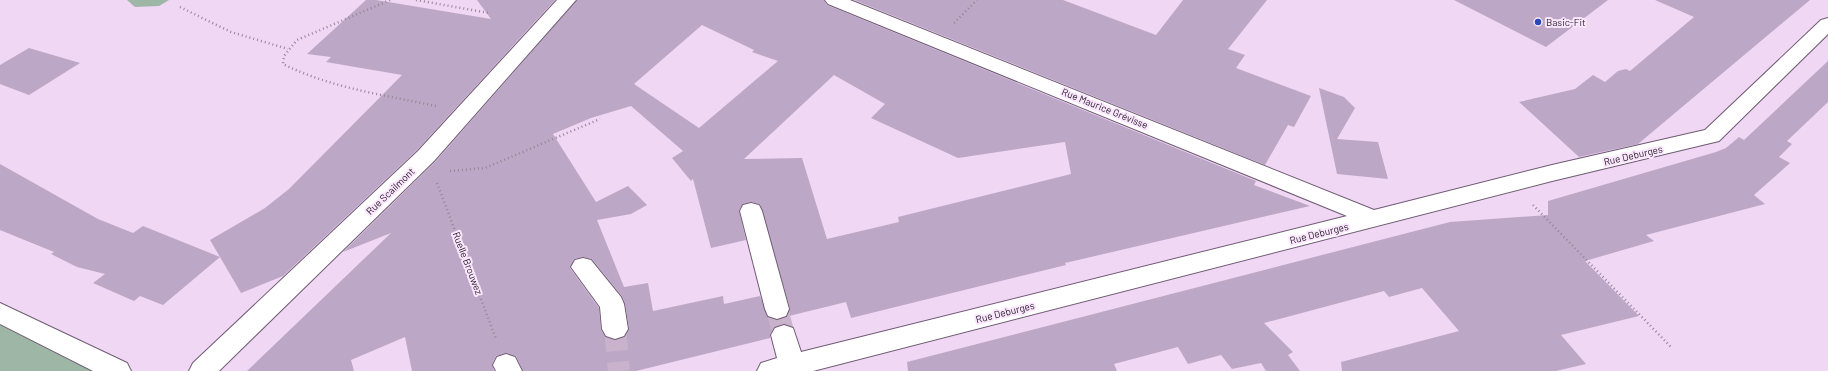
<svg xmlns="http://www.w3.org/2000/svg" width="1828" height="371" viewBox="0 0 1828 371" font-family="Barlow,sans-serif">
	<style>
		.green { fill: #9eb6a6 }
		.building { fill: #bca8c6; fill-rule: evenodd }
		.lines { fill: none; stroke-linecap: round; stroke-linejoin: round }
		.minor-tunnel { stroke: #c9b3cc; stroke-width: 22; stroke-dasharray: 22 11; stroke-linecap: butt }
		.minor-casing { stroke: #705b74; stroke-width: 2 }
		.path { stroke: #968599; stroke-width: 2.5; stroke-dasharray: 1 3; stroke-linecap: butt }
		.minor { fill: #fff; fill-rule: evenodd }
		.poi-dot { fill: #2a48b8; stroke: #fbe7fd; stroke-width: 1.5 }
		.labels { text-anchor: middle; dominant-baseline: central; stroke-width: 4; stroke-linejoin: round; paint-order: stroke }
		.poi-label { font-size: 10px; fill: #2c232e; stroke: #fbe7fd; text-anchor: start }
		.street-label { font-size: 10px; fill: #2c232e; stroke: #fbe7fd }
	</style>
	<rect width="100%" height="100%" fill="#f0d7f4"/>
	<g class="green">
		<polygon points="127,0 169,0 159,6 135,7"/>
		<polygon points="0,313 120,371 0,371"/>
	</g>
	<g class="building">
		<polygon points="366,0 376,0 491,19 477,0 555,0 417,150 283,276 241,293 220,257 163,305 140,296 134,301 93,283 105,274 77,267 51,254 54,252 0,230 0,164 98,219 133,233 143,226 220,257 210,240 265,208 289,189 402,75 326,62 331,57 307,54"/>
		<path d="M577,0H824L827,5L1256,181L1254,185L1310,206L1065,263L1066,265L851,318L846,302L789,316L791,326L784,324L775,327L770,334V338L636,371H523L516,356L506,353L496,356L492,364L494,371H412L405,337L351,360L354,371H247L391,233L343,252L435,162ZM702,25L754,50L752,52L778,61L699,128L634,84ZM834,75L885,104L871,118L958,158L1065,142L1071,174L898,217L899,222L827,239L802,158L744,159ZM631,106L683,151L672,158L691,181L693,179L711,248L746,240L739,210L743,204L751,202L760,204L790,309L786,317L777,320L768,317L760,296L724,304L723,296L653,311L648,283L624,287L597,220L631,214L647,205L628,186L596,202L553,134L591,118ZM583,257L592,259L622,296L625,304L629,329L624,337L615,340L606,337L601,330L599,308L570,268L574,259Z"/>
		<polygon points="854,0 1063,0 1156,35 1183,0 1267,0 1228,49 1245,55 1236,68 1311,96 1294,127 1288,125 1265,165"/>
		<polygon points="1454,0 1608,0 1546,47"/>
		<polygon points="1655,0 1810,0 1638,144 1579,157 1519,102 1575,89 1593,75 1605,82 1618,71 1626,69 1630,71 1694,17"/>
		<polygon points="29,48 80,63 29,95 0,84 0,65"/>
		<polygon points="1828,61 1828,102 1787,141 1792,144 1779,157 1790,163 1754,195 1765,204 1646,235 1654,241 1585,261 1639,316 1561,335 1586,364 1556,371 1342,371 1341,362 1459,331 1422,288 1389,297 1384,291 1264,323 1293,352 1288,355 1300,371 1266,371 1261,363 1232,369 1221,355 1188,364 1178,347 1114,364 1117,371 908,371 907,362 1450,222 1548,215 1548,201 1716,152 1726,148 1739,137 1744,140"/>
		<polygon points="1319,88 1344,97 1355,108 1337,139 1378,142 1388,179 1337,174"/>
	</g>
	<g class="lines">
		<g class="minor-tunnel">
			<polyline points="777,309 784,335"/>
			<polyline points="615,329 619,371"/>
		</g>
		<defs>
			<g id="minor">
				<polygon points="557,0 576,0 434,161 219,371 189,371 193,363 418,151"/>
				<polygon points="825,0 850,0 1374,210 1552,165 1705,130 1821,20 1828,18 1828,34 1719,141 1552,181 813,371 757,371 761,363 777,358 771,335 775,328 784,325 793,328 801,352 1347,216 828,4"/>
				<polygon points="751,203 759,205 762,211 789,309 786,316 777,319 768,316 765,309 740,211 743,205"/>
				<polygon points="583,258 591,260 621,297 624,304 628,329 624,336 615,339 606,336 602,329 600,307 571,267 575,260"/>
				<polygon points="0,303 127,363 131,371 93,371 0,324"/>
				<polygon points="506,354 515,357 522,371 496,371 493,365 497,357"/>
			</g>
		</defs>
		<use href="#minor" class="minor-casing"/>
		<g class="path">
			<path d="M390,0L297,40L284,56L283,64C331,88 384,95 436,106"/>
			<polyline points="416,0 489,13"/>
			<polyline points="180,7 231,32 288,49"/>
			<polyline points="954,23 977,0"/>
			<polyline points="450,171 485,168 600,119"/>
			<polyline points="437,183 496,339"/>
			<polyline points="1533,205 1672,348"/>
		</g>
		<use href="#minor" class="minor"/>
	</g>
	<circle class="poi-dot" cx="1538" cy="22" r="4"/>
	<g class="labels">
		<g class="poi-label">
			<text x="1546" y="22">Basic-Fit</text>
		</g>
		<g class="street-label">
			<text transform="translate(1105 108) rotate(22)">Rue Maurice Grévisse</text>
			<text transform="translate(1633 155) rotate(-13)">Rue Deburges</text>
			<text transform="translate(390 191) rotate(-44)">Rue Scailmont</text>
			<text transform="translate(1319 233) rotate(-14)">Rue Deburges</text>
			<text transform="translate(468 263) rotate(69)">Ruelle Brouwez</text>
			<text transform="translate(1005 312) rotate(-14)">Rue Deburges</text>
		</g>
	</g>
</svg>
